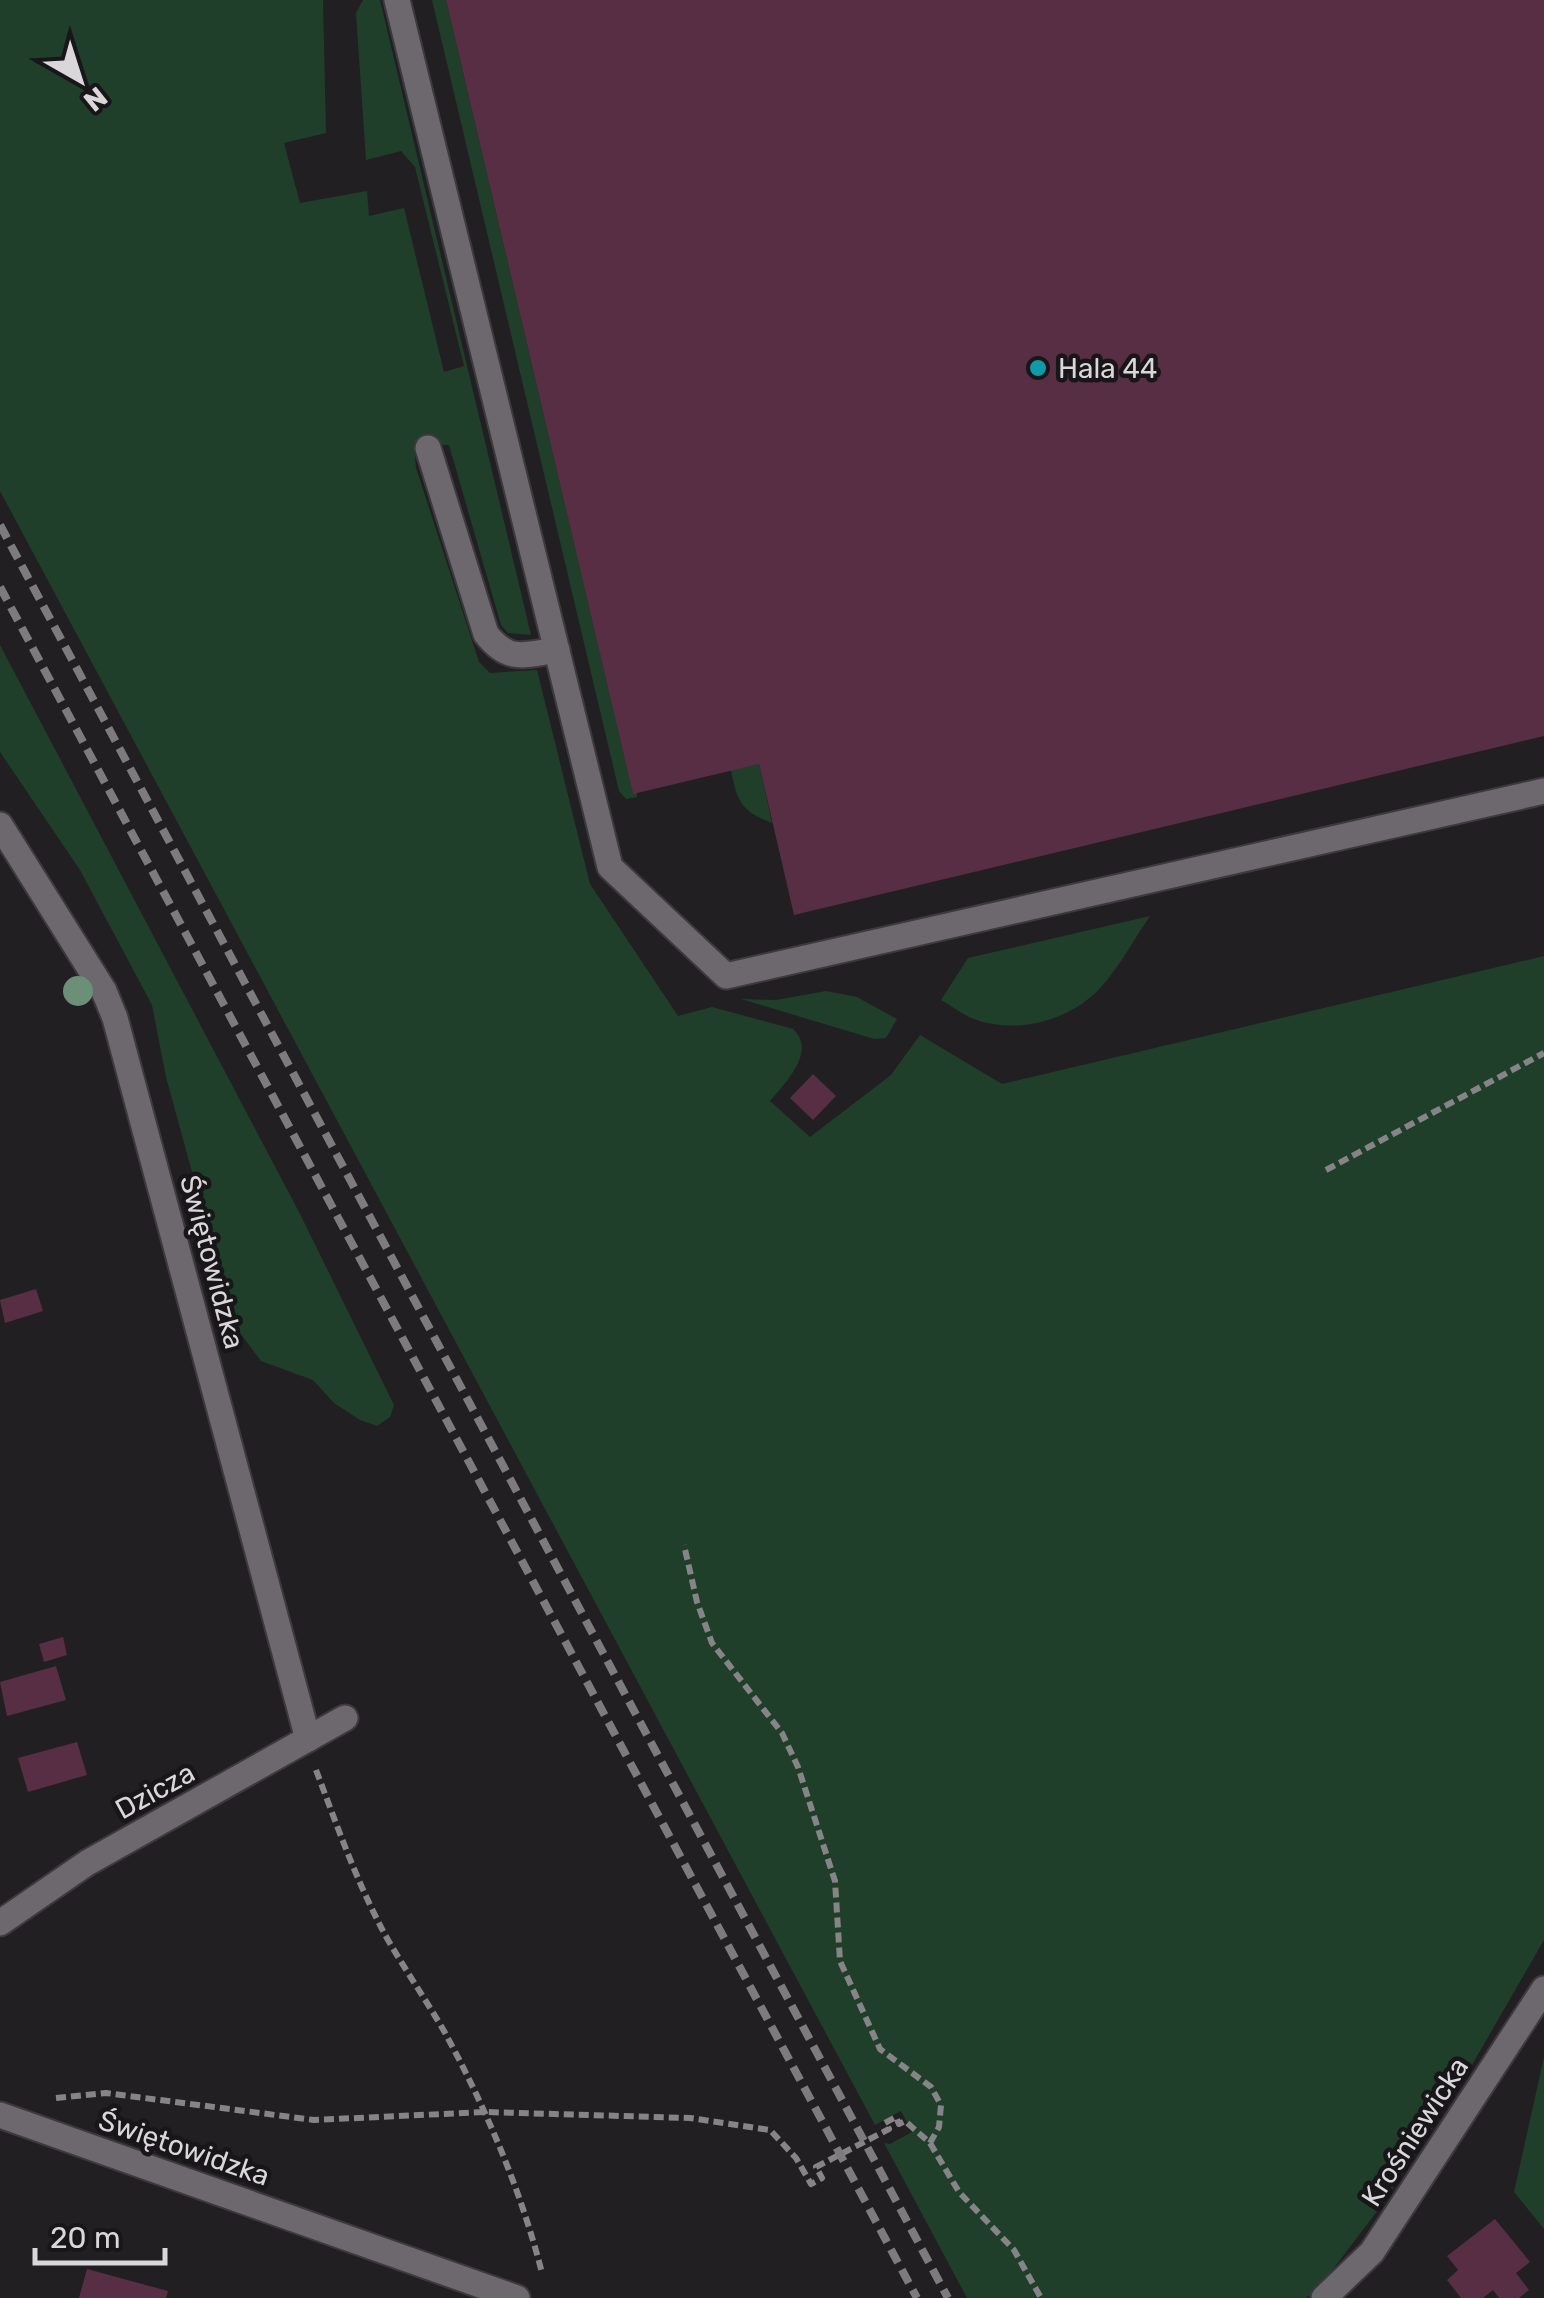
<svg xmlns="http://www.w3.org/2000/svg" width="1544" height="2298" viewBox="0 0 1544 2298" font-family="Rubik,sans-serif">
	<style>
		.green { fill: #1f3f2a }
		.building { fill: #572e43 }
		.lines { fill: none; stroke-linecap: round; stroke-linejoin: round }
		.lane-casing { stroke: #3d3a3d; stroke-width: 29 }
		.street-casing { stroke: #3d3a3d; stroke-width: 29 }
		.path { stroke: #868487; stroke-width: 6; stroke-dasharray: 10 5; stroke-linecap: butt }
		.lane { stroke: #6c686d; stroke-width: 25 }
		.street { stroke: #6c686d; stroke-width: 25 }
		.rail { stroke: #7e7b7e; stroke-width: 8; stroke-dasharray: 15 8; stroke-linecap: butt }
		.tree { fill: #6b9077 }
		.culture-dot { fill: #0f9aa8; stroke: #19161a; stroke-width: 4 }
		.labels { text-anchor: middle; dominant-baseline: central; stroke-width: 9; stroke-linejoin: round; paint-order: stroke }
		.poi-label { font-size: 28px; fill: #d9d7d9; stroke: #19161a; text-anchor: start }
		.street-label { font-size: 28px; fill: #d9d7d9; stroke: #19161a }
	</style>
	<rect width="100%" height="100%" fill="#221f23"/>
	<g class="green">
		<path d="M0,0H323L326,133L284,143L300,203L367,191L369,216L404,208L444,372L464,366L415,167L401,151L366,160L356,13L363,0H380L531,635L508,633L501,625L449,445L414,444L416,468L479,662L490,673L537,670L590,884L678,1016L712,1007L793,1029C817,1051 786,1082 770,1101L810,1137L891,1075L920,1035L1002,1084L1544,956V1940L1458,2089L1381,2206L1318,2289L1306,2298H967L884,2143L890,2144L912,2132L901,2111L875,2125L0,491Z"/>
		<polygon points="432,0 446,0 633,793 637,792 637,797 626,799 619,791"/>
		<polygon points="0,645 300,1214 394,1405 390,1417 377,1426 360,1420 334,1403 313,1380 261,1361 234,1325 166,1077 152,1005 80,870 0,752"/>
		<path d="M759,764L772,823C741,811 737,802 731,770Z"/>
		<path d="M1150,916C1134,939 1120,966 1102,986C1071,1021 1017,1035 974,1019C963,1015 952,1006 941,1000L968,958Z"/>
		<polygon points="826,991 857,997 897,1019 886,1038 874,1039 741,999 776,1000"/>
		<polygon points="1544,2057 1544,2229 1514,2192"/>
	</g>
	<g class="building">
		<polygon points="446,0 1544,0 1544,736 794,915 759,764 633,794"/>
		<polygon points="813,1074 836,1096 813,1120 790,1098"/>
		<polygon points="36,1289 43,1311 5,1323 0,1300"/>
		<polygon points="63,1637 67,1655 44,1662 39,1644"/>
		<polygon points="56,1666 66,1700 7,1716 0,1682"/>
		<polygon points="77,1742 87,1775 28,1792 18,1758"/>
		<polygon points="1495,2219 1530,2262 1516,2273 1529,2290 1519,2298 1499,2298 1493,2290 1483,2298 1461,2298 1447,2280 1458,2270 1447,2256"/>
		<polygon points="87,2269 168,2291 166,2298 79,2298"/>
	</g>
	<g class="lines">
		<defs>
			<g id="lane">
				<polyline points="397,0 610,867 726,976 1544,791"/>
				<path d="M428,448L486,634C509,663 524,655 557,650"/>
			</g>
			<g id="street">
				<polyline points="0,825 104,991 115,1018 308,1739"/>
				<polyline points="0,1923 87,1863 345,1718"/>
				<polyline points="0,2115 517,2298"/>
				<polyline points="1324,2298 1372,2252 1544,1989"/>
			</g>
		</defs>
		<use href="#lane" class="lane-casing"/>
		<use href="#street" class="street-casing"/>
		<g class="path">
			<polyline points="1326,1170 1544,1053"/>
			<path d="M316,1770C338,1828 358,1886 388,1940C406,1971 426,2000 444,2031C485,2106 521,2190 542,2273"/>
			<polyline points="56,2098 106,2093 314,2120 485,2112 690,2118 770,2130 796,2158 811,2184 822,2178 816,2167 889,2129 885,2123 896,2117 899,2124 905,2121 930,2143 939,2127 941,2105 931,2087 880,2049 840,1961 835,1881 798,1767 782,1733 712,1643 697,1602 684,1545"/>
			<polyline points="930,2143 959,2192 1014,2250 1041,2298"/>
		</g>
		<use href="#lane" class="lane"/>
		<use href="#street" class="street"/>
		<g class="rail">
			<polyline points="0,525 948,2298"/>
			<polyline points="0,587 917,2298"/>
		</g>
	</g>
	<circle class="tree" cx="78" cy="991" r="15"/>
	<circle class="culture-dot" cx="1038" cy="368" r="10"/>
	<g class="labels">
		<g class="poi-label">
			<text x="1058" y="368">Hala 44</text>
		</g>
		<g class="street-label">
			<text transform="translate(212 1262) rotate(75)">Świętowidzka</text>
			<text transform="translate(155 1791) rotate(-29)">Dzicza</text>
			<text transform="translate(1415 2132) rotate(-57)">Krośniewicka</text>
			<text transform="translate(184 2148) rotate(19)">Świętowidzka</text>
		</g>
	</g>
	<g transform="translate(80 80) rotate(141)" stroke="#19161a" stroke-width="8" paint-order="stroke">
	<path d="M0-8L18 38L0 25L-18 38Z" fill="#d9d7d9"/>
	<text y="-15" font-size="28" font-weight="bold" text-anchor="middle" fill="#d9d7d9">N</text>
	</g>
	<path d="M35 2248v15h130v-15" fill="none" stroke="#d9d7d9" stroke-width="5"/>
	<text x="50" y="2248" font-size="30" fill="#d9d7d9" stroke="#19161a" stroke-width="8" paint-order="stroke">20 m</text>
</svg>
